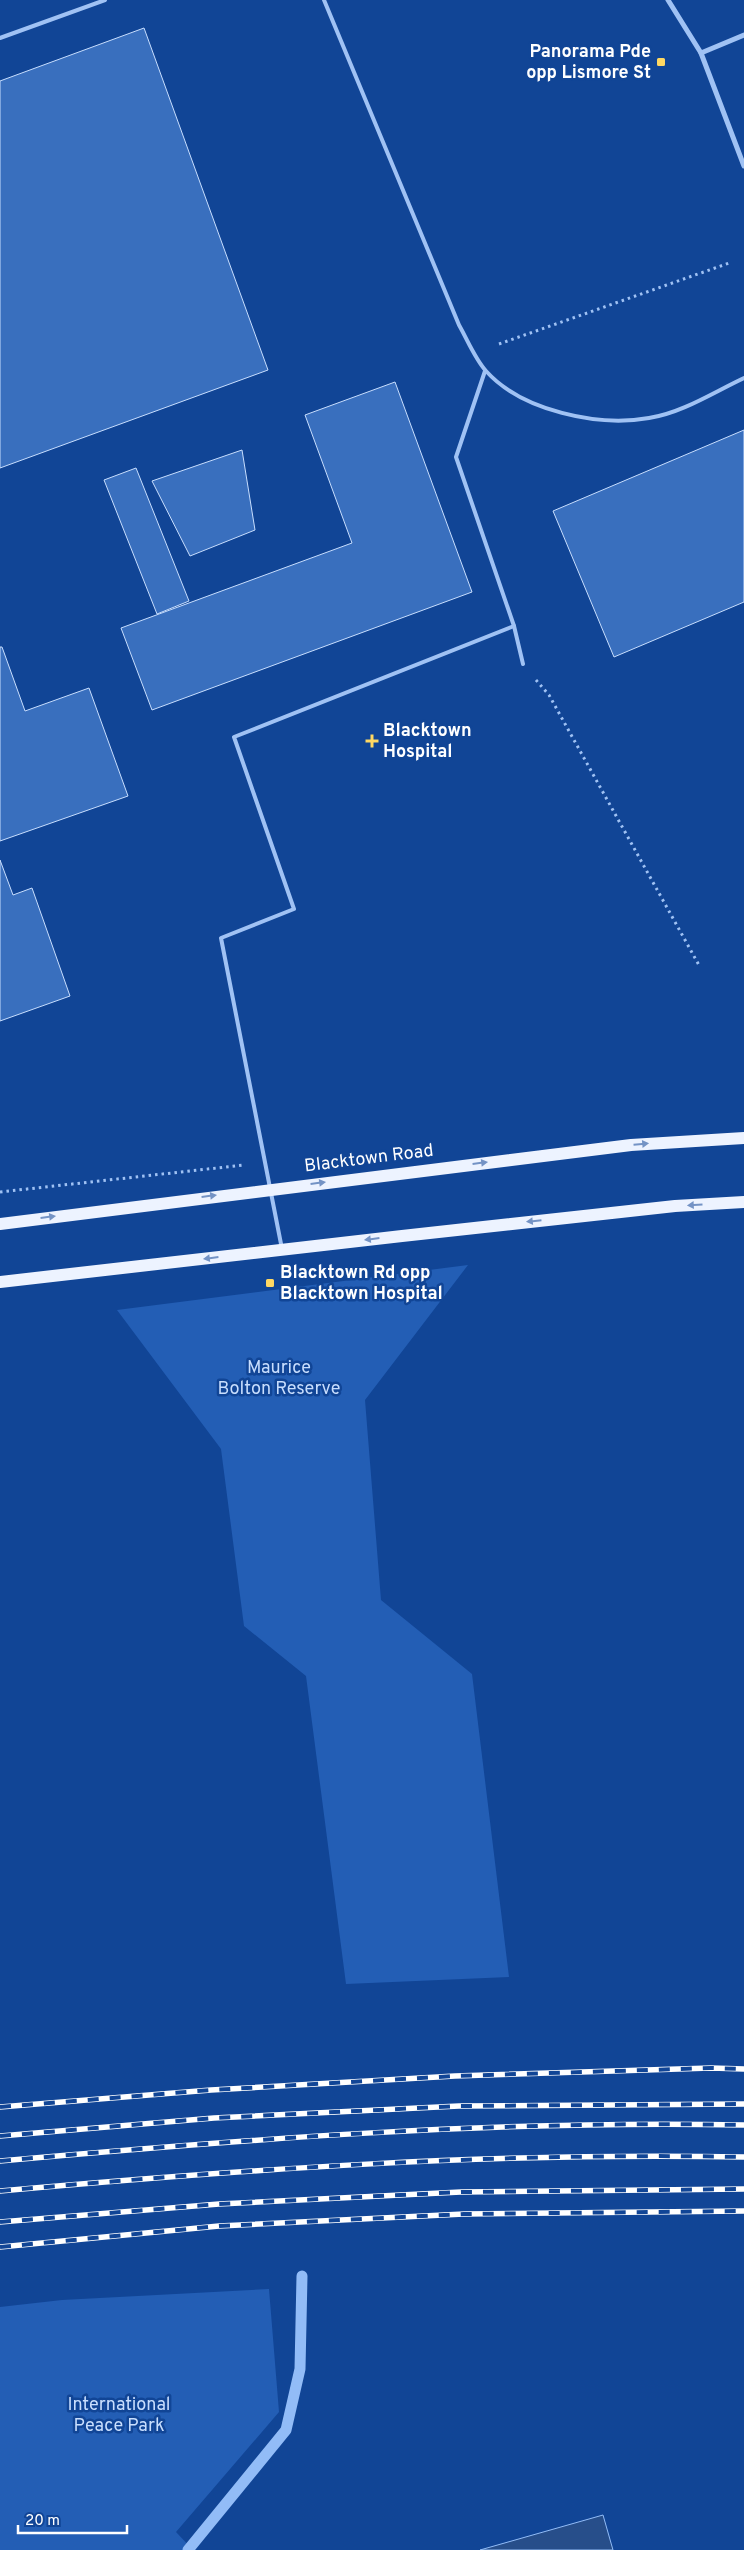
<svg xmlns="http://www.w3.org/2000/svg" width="744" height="2550" viewBox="0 0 744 2550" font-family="Overpass,sans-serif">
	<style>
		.green { fill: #235eb5 }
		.water { fill: #274e8a; stroke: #92bcf7 }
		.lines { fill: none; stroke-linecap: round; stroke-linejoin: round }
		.stream { stroke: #92bcf7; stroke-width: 11 }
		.building { fill: #396fbe; stroke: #c8defe }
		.path { stroke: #a0c2f4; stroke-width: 3; stroke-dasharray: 2.5 4; stroke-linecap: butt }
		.service { stroke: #a0c2f4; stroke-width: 4 }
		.minor { stroke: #a0c2f4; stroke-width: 5 }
		.primary { stroke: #edf3ff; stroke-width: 12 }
		.rail-casing { stroke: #fff; stroke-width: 5.5 }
		.rail { stroke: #114596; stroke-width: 4; stroke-dasharray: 11; stroke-linecap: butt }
		.oneway { fill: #7493c5 }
		.poi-dot { fill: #ffd863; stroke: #114596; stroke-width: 2 }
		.labels { text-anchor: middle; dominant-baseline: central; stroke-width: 5; stroke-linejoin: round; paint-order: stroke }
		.poi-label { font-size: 18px; font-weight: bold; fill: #fff; stroke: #114596; text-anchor: start }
		.street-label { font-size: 18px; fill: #fff; stroke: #114596 }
		.park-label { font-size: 18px; fill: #c8defe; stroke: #114596 }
	</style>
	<rect width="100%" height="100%" fill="#114596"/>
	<g class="green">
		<polygon points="468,1265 365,1400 381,1600 472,1674 509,1977 346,1984 306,1676 244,1626 221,1449 117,1310"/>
		<polygon points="269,2289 279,2412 176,2532 193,2550 0,2550 0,2307 62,2300"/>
	</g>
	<polygon class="water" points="603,2515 613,2550 480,2550"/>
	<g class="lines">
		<polyline class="stream" points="188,2550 286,2430 300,2369 302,2276"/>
	</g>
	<g class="building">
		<polygon points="144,28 268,370 0,468 0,81"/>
		<polygon points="395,382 472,592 152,710 121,628 352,543 305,415"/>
		<polygon points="744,430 744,602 614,657 553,511"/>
		<polygon points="242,450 255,530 190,556 152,481"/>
		<polygon points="136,468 189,601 157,614 104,480"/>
		<polygon points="0,647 2,647 25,711 89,688 128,796 0,841"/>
		<polygon points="0,860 13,895 32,888 70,996 0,1021"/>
	</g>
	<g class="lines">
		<g class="path">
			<polyline points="499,344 732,262"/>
			<polyline points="536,680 549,695 700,967"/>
			<polyline points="0,1192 244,1165"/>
		</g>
		<g class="service">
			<path d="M324,0L459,325C467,339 475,359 486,371C522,411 598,427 649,418C682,413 714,392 744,378"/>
			<polyline points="0,38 105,0"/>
			<polyline points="485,371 456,457 514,626 523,664"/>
			<polyline points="282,1249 221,938 294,909 234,737 514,626"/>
		</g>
		<g class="minor">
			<polyline points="668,0 701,53 744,166"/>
			<polyline points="701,53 744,35"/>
		</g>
		<g class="primary">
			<polyline points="0,1224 631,1145 744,1138"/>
			<polyline points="0,1282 402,1236 675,1206 744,1202"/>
		</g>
		<defs>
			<g id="rail">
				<polyline points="0,2107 211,2090 455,2076 711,2068 744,2069"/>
				<polyline points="0,2136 214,2118 459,2106 744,2104"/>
				<path d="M0,2161C247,2139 496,2120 744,2125"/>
				<path d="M0,2191C247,2169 496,2152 744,2157"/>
				<polyline points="0,2222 219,2204 461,2192 744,2189"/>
				<polyline points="0,2247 219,2226 464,2214 744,2211"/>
			</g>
		</defs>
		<use href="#rail" class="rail-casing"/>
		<use href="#rail" class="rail"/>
	</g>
	<defs><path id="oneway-solid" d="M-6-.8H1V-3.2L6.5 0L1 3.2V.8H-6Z" transform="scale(1.25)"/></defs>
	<g class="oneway">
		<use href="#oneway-solid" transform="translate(641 1144) rotate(-5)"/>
		<use href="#oneway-solid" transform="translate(480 1163) rotate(-7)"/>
		<use href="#oneway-solid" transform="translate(318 1183) rotate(-7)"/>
		<use href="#oneway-solid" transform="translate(209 1196) rotate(-7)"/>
		<use href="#oneway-solid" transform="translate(695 1205) rotate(177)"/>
		<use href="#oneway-solid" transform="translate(48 1217) rotate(-7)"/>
		<use href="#oneway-solid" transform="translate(534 1221) rotate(174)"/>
		<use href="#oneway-solid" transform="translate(372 1239) rotate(173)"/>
		<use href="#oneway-solid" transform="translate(211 1258) rotate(173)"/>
	</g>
	<g class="poi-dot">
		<rect x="656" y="57" width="10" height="10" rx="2.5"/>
		<path d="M369.5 733.5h5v5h5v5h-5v5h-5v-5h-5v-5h5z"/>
		<rect x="265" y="1278" width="10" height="10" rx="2.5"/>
	</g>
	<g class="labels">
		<g class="poi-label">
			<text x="651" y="52" text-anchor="end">Panorama Pde<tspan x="651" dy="21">opp Lismore St</tspan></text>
			<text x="383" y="731">Blacktown<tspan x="383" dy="21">Hospital</tspan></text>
			<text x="280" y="1273">Blacktown Rd opp<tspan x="280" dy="21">Blacktown Hospital</tspan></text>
		</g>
		<g class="street-label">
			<text transform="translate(369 1159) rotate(-7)">Blacktown Road</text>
		</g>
		<g class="park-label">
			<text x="279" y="1368">Maurice<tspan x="279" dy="21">Bolton Reserve</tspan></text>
			<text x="119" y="2405">International<tspan x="119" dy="21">Peace Park</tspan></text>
		</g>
	</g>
	<path d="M18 2525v8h109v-8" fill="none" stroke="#ffffff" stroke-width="2.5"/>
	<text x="25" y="2525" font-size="15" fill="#ffffff" stroke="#114596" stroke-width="4" paint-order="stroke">20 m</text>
</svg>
